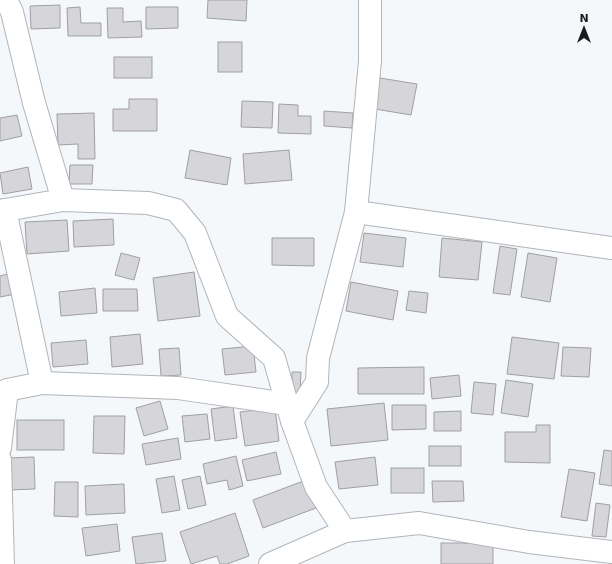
<svg xmlns="http://www.w3.org/2000/svg" width="612" height="564" viewBox="0 0 612 564" font-family="'DejaVu Sans',sans-serif">
	<style>
		.building { fill: #d6d5d9; stroke: #a09fa3 }
		.lines { fill: none; stroke-linecap: round; stroke-linejoin: round }
		.minor-casing { stroke: #b1b4b8; stroke-width: 24 }
		.minor { stroke: #fff; stroke-width: 22 }
	</style>
	<rect width="100%" height="100%" fill="#f5f8fb"/>
	<g class="building">
		<polygon points="208,0 247,0 246,21 207,18"/>
		<polygon points="60,5 60,28 31,29 30,6"/>
		<polygon points="80,7 81,23 101,23 101,36 68,36 67,8"/>
		<polygon points="146,7 178,7 178,28 146,29"/>
		<polygon points="107,8 123,8 123,22 141,21 142,37 108,38"/>
		<rect x="218" y="42" width="24" height="30"/>
		<rect x="114" y="57" width="38" height="21"/>
		<polygon points="380,78 417,84 411,115 375,109"/>
		<polygon points="129,99 157,99 157,131 113,131 113,109 129,109"/>
		<polygon points="242,101 273,102 272,128 241,127"/>
		<polygon points="279,104 298,105 298,116 311,116 311,134 278,133"/>
		<polygon points="324,111 353,113 352,128 324,126"/>
		<polygon points="94,113 95,159 78,159 78,144 58,145 57,114"/>
		<polygon points="17,115 22,136 0,141 0,118"/>
		<polygon points="190,150 231,158 227,185 185,178"/>
		<polygon points="289,150 292,180 245,184 243,154"/>
		<polygon points="70,165 93,165 92,184 69,184"/>
		<polygon points="28,167 32,189 3,194 0,173"/>
		<polygon points="113,219 114,245 74,247 73,221"/>
		<polygon points="67,220 69,251 27,254 25,222"/>
		<polygon points="364,233 406,238 403,267 360,262"/>
		<polygon points="272,238 314,238 314,266 272,265"/>
		<polygon points="442,238 482,242 478,280 439,277"/>
		<polygon points="500,246 517,249 510,295 493,293"/>
		<polygon points="121,253 140,258 134,280 115,275"/>
		<polygon points="528,253 557,258 550,302 521,297"/>
		<polygon points="194,272 200,316 158,321 153,278"/>
		<polygon points="11,273 16,294 0,297 0,276"/>
		<polygon points="351,282 398,291 393,320 346,311"/>
		<polygon points="95,288 97,313 61,316 59,292"/>
		<polygon points="103,289 137,289 138,311 103,311"/>
		<polygon points="409,291 428,293 426,313 406,310"/>
		<polygon points="140,334 143,364 112,367 110,337"/>
		<polygon points="512,337 559,343 554,379 507,374"/>
		<polygon points="86,340 88,364 53,367 51,343"/>
		<polygon points="253,346 256,372 225,375 222,349"/>
		<polygon points="563,347 591,348 589,377 561,376"/>
		<polygon points="179,348 181,375 161,376 159,349"/>
		<polygon points="424,367 424,394 358,394 358,368"/>
		<polygon points="292,372 301,372 300,394 292,394"/>
		<polygon points="459,375 461,396 432,399 430,378"/>
		<polygon points="506,380 533,384 528,417 501,413"/>
		<polygon points="474,382 496,384 493,415 471,413"/>
		<polygon points="160,401 168,429 144,436 136,408"/>
		<polygon points="384,403 388,440 331,446 327,409"/>
		<polygon points="392,405 426,405 426,429 392,430"/>
		<polygon points="233,406 237,438 215,441 211,409"/>
		<polygon points="275,408 279,441 245,446 240,412"/>
		<polygon points="461,411 461,431 434,431 434,412"/>
		<polygon points="207,414 210,439 185,442 182,416"/>
		<polygon points="94,416 125,416 124,454 93,453"/>
		<rect x="17" y="420" width="47" height="30"/>
		<polygon points="536,425 550,425 550,463 505,462 505,432 536,432"/>
		<polygon points="178,438 181,459 146,465 142,444"/>
		<rect x="429" y="446" width="32" height="20"/>
		<polygon points="604,450 612,451 612,486 599,484"/>
		<polygon points="276,452 281,474 247,481 242,460"/>
		<polygon points="236,456 243,486 229,490 227,480 207,484 203,464"/>
		<polygon points="34,457 35,489 9,490 8,458"/>
		<polygon points="375,457 378,485 339,489 335,462"/>
		<rect x="391" y="468" width="33" height="25"/>
		<polygon points="569,469 595,473 587,521 561,517"/>
		<polygon points="174,476 180,510 162,513 156,479"/>
		<polygon points="200,476 206,505 188,509 182,480"/>
		<polygon points="306,480 316,508 263,528 253,500"/>
		<polygon points="432,481 463,481 464,501 433,502"/>
		<polygon points="55,482 78,482 78,517 54,516"/>
		<polygon points="124,484 125,513 86,515 85,486"/>
		<polygon points="596,503 610,505 606,537 592,536"/>
		<polygon points="235,513 249,556 227,564 220,564 217,556 191,564 180,532"/>
		<polygon points="117,524 120,551 86,556 82,528"/>
		<polygon points="162,533 166,561 136,564 132,537"/>
		<rect x="441" y="543" width="52" height="21"/>
	</g>
	<g class="lines">
		<defs>
			<g id="minor">
				<polyline points="6,0 12,12 34,103 63,200"/>
				<polyline points="5,210 42,383"/>
				<polyline points="0,211 63,200 148,203 176,210 195,233 227,316 274,358 292,421 316,487 345,531"/>
				<polyline points="356,212 612,248"/>
				<polyline points="292,421 317,382 318,358 356,212 370,61 370,0"/>
				<polyline points="0,448 7,390 42,383 178,388 287,404"/>
				<polyline points="0,460 3,564"/>
				<polyline points="270,564 345,531 419,523 529,542 612,552"/>
			</g>
		</defs>
		<use href="#minor" class="minor-casing"/>
		<use href="#minor" class="minor"/>
	</g>
	<g transform="translate(584 28)" stroke="#f5f8fb" stroke-width="3" paint-order="stroke">
	<path d="M0-3L7 15L0 10L-7 15Z" fill="#1a1b1c"/>
	<text y="-6" font-size="11" font-weight="bold" text-anchor="middle" fill="#1a1b1c">N</text>
	</g>
</svg>
